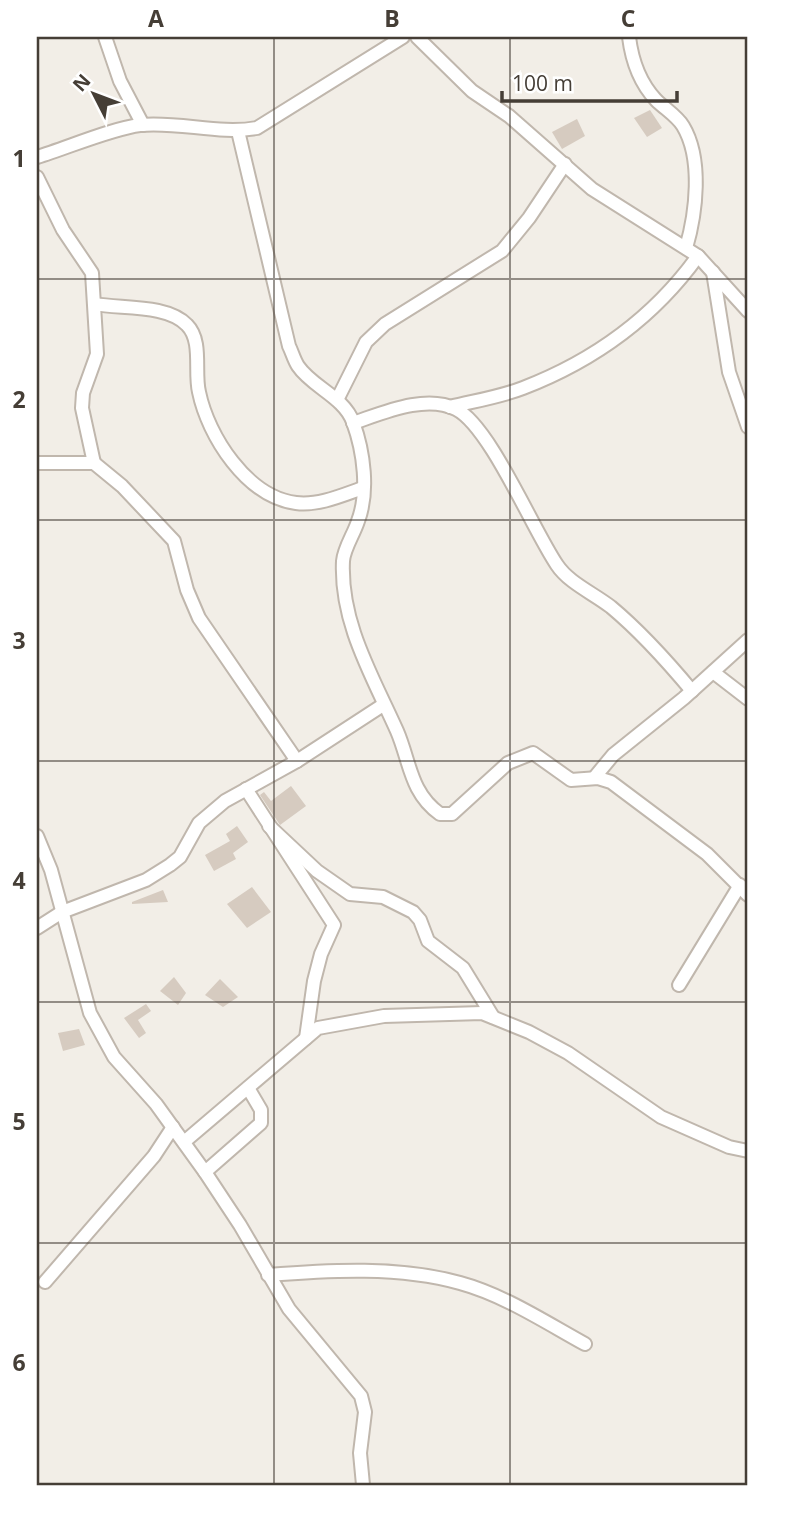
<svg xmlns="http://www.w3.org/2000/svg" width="785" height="1522" viewBox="0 0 785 1522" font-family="'Open Sans',sans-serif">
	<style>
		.building { fill: #d6cbc0 }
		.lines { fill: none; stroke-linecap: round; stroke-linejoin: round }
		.street-casing { stroke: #c0b7ad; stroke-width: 16 }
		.street { stroke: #fff; stroke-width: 12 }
		.grid { fill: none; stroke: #453e36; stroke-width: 2; stroke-opacity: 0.55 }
		.neatline { fill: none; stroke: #453e36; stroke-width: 2.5 }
		.grid-label { font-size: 23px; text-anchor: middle; font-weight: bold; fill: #453e36 }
	</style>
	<rect width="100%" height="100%" fill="#f2eee7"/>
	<g class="building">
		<polygon points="650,110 662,128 647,137 634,118"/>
		<polygon points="577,119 585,136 562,149 552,132"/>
		<polygon points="291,786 306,806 280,825 260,795 264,792 271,801"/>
		<polygon points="237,826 248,842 233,853 236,859 214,871 205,855 230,841 226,834"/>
		<polygon points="252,887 271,912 247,928 227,904"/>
		<polygon points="163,890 168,902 132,904 132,902"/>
		<polygon points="174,977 186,993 178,1005 160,991"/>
		<polygon points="220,979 238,997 223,1007 205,995"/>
		<polygon points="146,1004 151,1011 138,1020 146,1033 139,1038 124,1018"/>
		<polygon points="79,1029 85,1045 63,1051 58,1033"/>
	</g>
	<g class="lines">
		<defs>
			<g id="street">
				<polyline points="105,37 120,81 143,125"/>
				<polyline points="417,37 472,91 509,116 592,189 698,256 748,311"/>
				<path d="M629,37C632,61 639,82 656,100C665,109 677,116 683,126C703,159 696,214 686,248"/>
				<path d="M238,131L289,346C292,352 294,360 298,366C312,387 344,397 353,422C364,452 369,492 358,521C354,534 344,548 343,561C340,623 373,677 397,731C410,761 410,793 440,814H452L508,763L533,753L571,780L598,778L611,782L707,854L748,895"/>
				<path d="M37,157C67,148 110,129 140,125C180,121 218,135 257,128L403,37"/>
				<polyline points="37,177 63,230 92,273 97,354 83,393 82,408 94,463"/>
				<polyline points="713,272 729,372 748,427"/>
				<path d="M95,304C121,309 167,304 187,325C203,341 194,372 199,392C208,436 247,497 296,503C318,506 343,495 363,488"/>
				<polyline points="337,400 366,342 385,324 502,251 529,218 565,164"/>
				<path d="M450,407C474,401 500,397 523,388C593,361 654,317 698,256"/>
				<path d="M353,423C383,413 425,394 456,409C490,426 533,530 557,565C569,583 593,593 611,607C641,632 667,661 692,691"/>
				<polyline points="37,463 94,463 122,486 174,541 187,590 199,618 297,761"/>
				<polyline points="713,672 748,699"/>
				<polyline points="594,778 613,755 684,698 748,640"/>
				<polyline points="246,789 334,925 321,954 314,981 306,1038"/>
				<polyline points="269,826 317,871 350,894 383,897 413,912 420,920 428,941 463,968 493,1017"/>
				<polyline points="37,836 51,870 90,1013 114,1057 156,1104 205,1172 240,1225 289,1309 361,1396 365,1412 360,1453 363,1485"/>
				<polyline points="37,928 62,912 146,880 170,865 180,857 199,823 225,801 297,761 383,705"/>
				<polyline points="679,985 740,885"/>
				<polyline points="184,1142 318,1028 384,1016 482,1013 529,1032 568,1053 661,1117 729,1147 748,1151"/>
				<polyline points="205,1172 261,1123 261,1110 248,1088"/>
				<path d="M268,1275C330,1270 400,1266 460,1283C504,1295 545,1322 585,1344"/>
				<polyline points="45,1282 154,1156 173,1127"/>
			</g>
		</defs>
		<use href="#street" class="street-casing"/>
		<use href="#street" class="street"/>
	</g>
	<path class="grid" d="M274,37V1485M510,37V1485M37,279H748M37,520H748M37,761H748M37,1002H748M37,1243H748"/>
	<rect width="785" height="1522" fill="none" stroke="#ffffff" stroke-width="77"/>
	<g transform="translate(94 94) rotate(312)" stroke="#ffffff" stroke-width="5" paint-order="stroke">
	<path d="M0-5L12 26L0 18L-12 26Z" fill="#453e36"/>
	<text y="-10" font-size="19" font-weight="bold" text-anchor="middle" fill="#453e36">N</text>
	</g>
	<path d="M502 91v10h175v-10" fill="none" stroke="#453e36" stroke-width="3.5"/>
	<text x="512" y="91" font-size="21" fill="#453e36" stroke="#ffffff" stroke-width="5" paint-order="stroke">100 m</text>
	<rect x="38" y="38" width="708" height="1446" class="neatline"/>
	<g class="grid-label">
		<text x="156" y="27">A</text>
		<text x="392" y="27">B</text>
		<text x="628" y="27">C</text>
		<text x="19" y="167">1</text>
		<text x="19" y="408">2</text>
		<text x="19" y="649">3</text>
		<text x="19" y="889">4</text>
		<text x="19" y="1130">5</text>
		<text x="19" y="1371">6</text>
	</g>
</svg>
